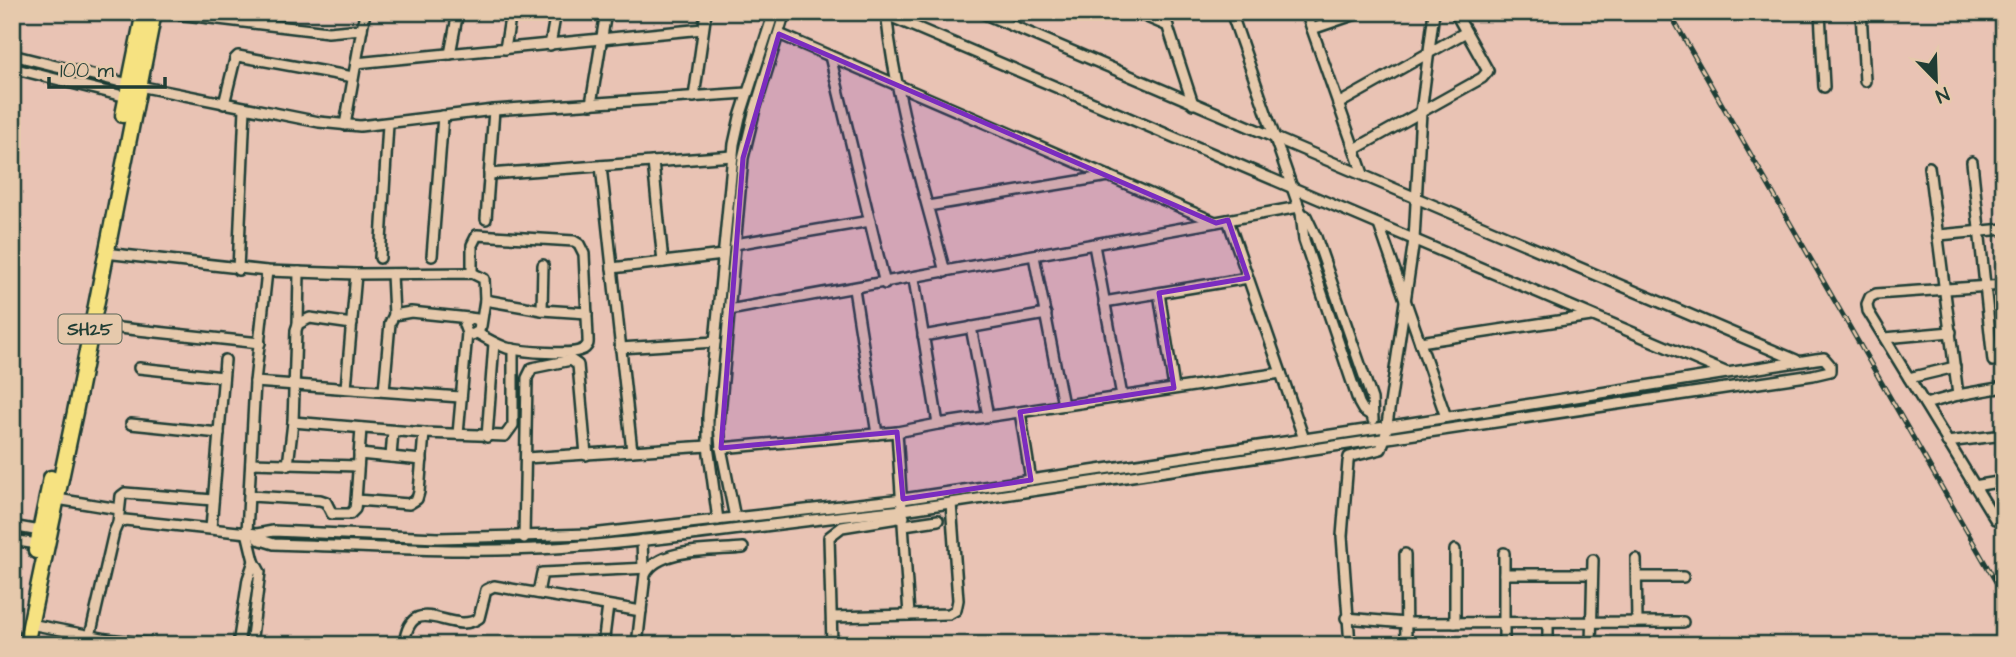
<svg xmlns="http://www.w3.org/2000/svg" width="2016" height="657" viewBox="0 0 2016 657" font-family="'Architects Daughter',sans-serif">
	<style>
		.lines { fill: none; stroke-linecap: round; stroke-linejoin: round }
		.street-casing { stroke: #1f3d34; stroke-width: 14 }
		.primary-casing { stroke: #1f3d34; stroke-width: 19 }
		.street { stroke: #e6c9ac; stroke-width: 9 }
		.primary { stroke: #f6e281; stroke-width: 14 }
		.rail-casing { stroke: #1f3d34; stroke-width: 5 }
		.rail { stroke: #e6c9ac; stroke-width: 2.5; stroke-dasharray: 8; stroke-linecap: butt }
		.marked { fill: #7b2cbf; fill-opacity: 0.2; stroke: #7b2cbf; stroke-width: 5; stroke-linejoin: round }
		.labels { text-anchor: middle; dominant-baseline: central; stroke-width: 6; stroke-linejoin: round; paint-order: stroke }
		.shield { fill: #e6c9ac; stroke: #5b6758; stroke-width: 2 }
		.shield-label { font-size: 18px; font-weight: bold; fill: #1f3d34 }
	</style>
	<rect width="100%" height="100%" fill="#e9c3b4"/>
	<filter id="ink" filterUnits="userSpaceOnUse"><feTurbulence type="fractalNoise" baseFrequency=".0143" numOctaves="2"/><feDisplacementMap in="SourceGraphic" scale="14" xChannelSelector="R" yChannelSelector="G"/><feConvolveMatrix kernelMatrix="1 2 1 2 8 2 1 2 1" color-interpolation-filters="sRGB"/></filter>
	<g filter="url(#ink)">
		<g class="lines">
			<defs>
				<g id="street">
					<polyline points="160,12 328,32 362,29"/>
					<polyline points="880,12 1725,372"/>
					<path d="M886,12C895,100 923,187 945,272"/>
					<polyline points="980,12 1796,360"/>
					<polyline points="1135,12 1168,26"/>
					<polyline points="1163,12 1193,104"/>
					<polyline points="1231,12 1301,213 1304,240 1359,403 1363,410 1372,416"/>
					<polyline points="1306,12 1363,174"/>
					<polyline points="1820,12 1824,87"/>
					<polyline points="1861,12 1865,81"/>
					<polyline points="1312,29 1362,12"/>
					<polyline points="779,34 1215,222"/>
					<polyline points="550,45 556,12"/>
					<polyline points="505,49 511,12"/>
					<polyline points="450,54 458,12"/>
					<polyline points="12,55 129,84"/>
					<polyline points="830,56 885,284"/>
					<polyline points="356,63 703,29"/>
					<polyline points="12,68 127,97"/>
					<polyline points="139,86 319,122 360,126 494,110 747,93"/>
					<polyline points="694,97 706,12"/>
					<polyline points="224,104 235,59 238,56 353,77"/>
					<polyline points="591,104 606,12"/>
					<polyline points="1338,104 1466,32"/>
					<polyline points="345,125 365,12"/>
					<polyline points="1355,149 1482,78 1488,71 1455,12"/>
					<polyline points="653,162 663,262"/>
					<polyline points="1972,162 1993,361"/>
					<polyline points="601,166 632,451"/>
					<polyline points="1929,167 1958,395"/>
					<polyline points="489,174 733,156"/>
					<polyline points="928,206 1109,176"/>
					<polyline points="1301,213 1306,216 1316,237 1372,399 1373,420"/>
					<polyline points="486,219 494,110"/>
					<polyline points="1228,220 1304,439"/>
					<polyline points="1379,225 1446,417"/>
					<polyline points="1939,235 2004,229"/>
					<polyline points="735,244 870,221"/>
					<polyline points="1094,245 1122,396"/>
					<polyline points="105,253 267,271 356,274 472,273 484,279 485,300 481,326"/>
					<polyline points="432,256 443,116"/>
					<polyline points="1034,256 1063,405"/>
					<polyline points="380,258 388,124"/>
					<polyline points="612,268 723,255"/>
					<polyline points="238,270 245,108"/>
					<path d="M472,273V245L477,235L574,241L579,244L584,254L588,338C588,343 589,344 585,348C575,357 520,351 507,348C496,344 487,339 477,333"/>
					<polyline points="392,274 394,315"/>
					<polyline points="914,279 938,424"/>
					<polyline points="854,289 877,434"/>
					<polyline points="1159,293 1174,388"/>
					<polyline points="485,300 542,310 587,313"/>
					<polyline points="1104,302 1248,278"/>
					<polyline points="542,310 543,265"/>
					<polyline points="729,310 1299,207"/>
					<polyline points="298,324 299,272"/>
					<polyline points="91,325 260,343"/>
					<polyline points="971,327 988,416"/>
					<polyline points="923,336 1046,314"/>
					<polyline points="1885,338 1951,332"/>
					<polyline points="1420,342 1591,316"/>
					<polyline points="620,348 715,342"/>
					<polyline points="139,368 223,377"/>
					<polyline points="1909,378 1955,367"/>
					<polyline points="255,382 460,397"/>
					<polyline points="346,388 356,274"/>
					<polyline points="384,391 390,323 394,315 411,312 469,318"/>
					<polyline points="1925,404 1958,395 2004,387"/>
					<polyline points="1020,412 1031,480"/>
					<polyline points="293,422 424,433 505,436 513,425 513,349"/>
					<polyline points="131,424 219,433"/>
					<polyline points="897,432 909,615"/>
					<polyline points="458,434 467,333 464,325 469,318 477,319 480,324 479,331 472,335 467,333"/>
					<polyline points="487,437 494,343"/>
					<polyline points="1947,442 2004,435"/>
					<polyline points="721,448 897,432 938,424 1281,373"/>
					<polyline points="359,454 422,460"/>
					<polyline points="391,457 393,431"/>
					<polyline points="526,458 708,446"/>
					<polyline points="251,463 358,466"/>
					<polyline points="288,465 293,422 296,330 298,324 310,318 352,324"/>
					<polyline points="1974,486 2004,481"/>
					<polyline points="250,496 320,500 326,502 332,514 350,514 355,509 356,500 361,428"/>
					<polyline points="57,499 119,509"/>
					<polyline points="356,500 409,504 417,499 419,492 424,433"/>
					<polyline points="735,518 721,448 719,425 743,158 754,113 785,12"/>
					<polyline points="1995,519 1868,311 1867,304 1870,297 1876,294 2004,285"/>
					<polyline points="718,520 708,446 708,415 734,144 740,117 774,12"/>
					<polyline points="118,523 121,496 125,493 213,500"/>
					<polyline points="904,525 938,520"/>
					<polyline points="12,526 40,531"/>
					<polyline points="211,528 225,360"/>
					<polyline points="524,538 527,378 532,368 571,360 578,365 586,455"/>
					<polyline points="12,540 37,544"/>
					<polyline points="642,540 643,568"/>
					<polyline points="1405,554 1406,645"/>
					<polyline points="1636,559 1637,622"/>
					<polyline points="1504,574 1591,574"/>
					<polyline points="1637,577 1683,577"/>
					<polyline points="538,593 542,573 649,568"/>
					<polyline points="832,617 949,614 956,610 958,600 951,503"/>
					<polyline points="1346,618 1406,623 1683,622"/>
					<polyline points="1455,623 1455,550"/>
					<polyline points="30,624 107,639 162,645"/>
					<path d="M88,645L114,532L118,523L125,520L257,534L273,531L438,538L591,534L903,499L1385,427L1816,359L1824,358L1830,365V371L1813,375L903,510C796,520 689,538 582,546C479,555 376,547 274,544L258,539L257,534"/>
					<polyline points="238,645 248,579 254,561"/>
					<polyline points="251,645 260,572 254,561 247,532 255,382 267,271"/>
					<path d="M404,645C411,587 452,638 479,618L486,590L494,586L641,611"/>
					<polyline points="603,645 608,606"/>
					<path d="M637,645L645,575C658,547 715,551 743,548"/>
					<polyline points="832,645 829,537 842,527 904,517"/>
					<polyline points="1350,645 1342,536 1348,462 1349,457 1381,449 1385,438 1414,240 1421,112 1434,12"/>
					<polyline points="1504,645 1504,553"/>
					<polyline points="1548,645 1548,622"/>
					<polyline points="1591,645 1593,560"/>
				</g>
				<g id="primary">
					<polyline points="123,115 144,12"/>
					<polyline points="36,551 51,478"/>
					<polyline points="26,645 75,412 154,12"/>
				</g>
			</defs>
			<use href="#street" class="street-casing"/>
			<use href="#primary" class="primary-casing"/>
			<use href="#street" class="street"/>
			<use href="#primary" class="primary"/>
			<defs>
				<polyline id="rail" points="1669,12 2004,596"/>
			</defs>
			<use href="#rail" class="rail-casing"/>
			<use href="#rail" class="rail"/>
		</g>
	</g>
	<path class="marked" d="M779,34L1216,223L1228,220L1248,278L1159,293L1174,388L1020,412L1031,480L903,499L897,432L721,448L743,158Z"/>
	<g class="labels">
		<rect class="shield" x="58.5" y="314.5" width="63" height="29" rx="5"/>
		<g class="shield-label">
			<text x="90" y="329">SH25</text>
		</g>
	</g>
	<rect width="2016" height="657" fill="none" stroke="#e6c9ac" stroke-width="42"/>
	<rect x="21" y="21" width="1974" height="615" fill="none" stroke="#1f3d34" stroke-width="2.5" filter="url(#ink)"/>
	<g transform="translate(1936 80) rotate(157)" stroke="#e6c9ac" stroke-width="5" paint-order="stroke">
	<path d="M0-5L12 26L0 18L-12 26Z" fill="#1f3d34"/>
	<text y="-10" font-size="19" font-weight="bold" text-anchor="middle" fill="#1f3d34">N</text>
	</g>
	<path d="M49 77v10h116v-10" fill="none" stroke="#1f3d34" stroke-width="3.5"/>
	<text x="60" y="77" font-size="21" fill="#1f3d34" stroke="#e6c9ac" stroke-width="5" paint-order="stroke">100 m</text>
</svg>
